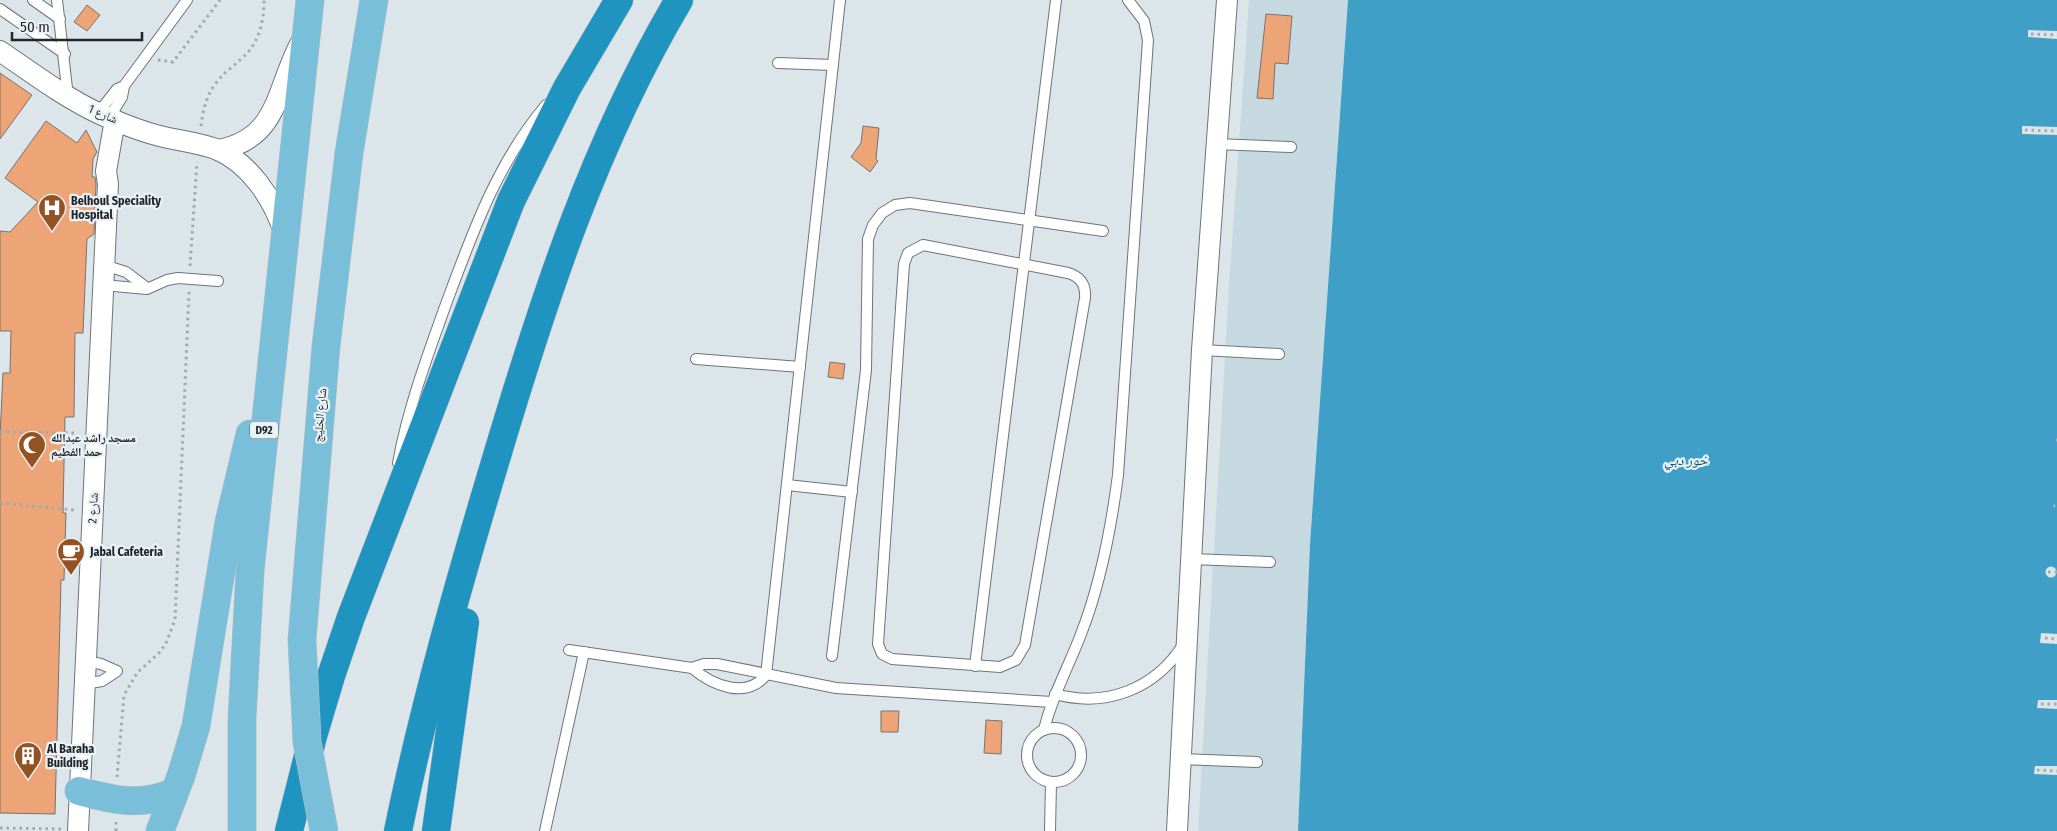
<svg xmlns="http://www.w3.org/2000/svg" width="2057" height="831" viewBox="0 0 2057 831" font-family="'Fira Sans Condensed','Noto Naskh Arabic',sans-serif">
	<style>
		.built { fill: #c7d9e0 }
		.water { fill: #409fc7 }
		.pier { fill: #dce5ea }
		.building { fill: #eda476; stroke: #79726d }
		.lines { fill: none; stroke-linecap: round; stroke-linejoin: round }
		.lane-casing { stroke: #6c7579; stroke-width: 12 }
		.street-casing { stroke: #6c7579; stroke-width: 22 }
		.primary-casing { stroke: #c1c2c3; stroke-width: 29 }
		.highway-casing { stroke: #c1c2c3; stroke-width: 29 }
		.path { stroke: #a2a9ad; stroke-width: 3; stroke-dasharray: 2.5 4; stroke-linecap: butt }
		.lane { stroke: #fff; stroke-width: 10 }
		.street { stroke: #fff; stroke-width: 20 }
		.primary { stroke: #79bfd9; stroke-width: 28 }
		.highway { stroke: #1f94c0; stroke-width: 28 }
		.primary-bridge-casing { stroke: #c1c2c3; stroke-width: 29; stroke-linecap: butt }
		.primary-bridge { stroke: #79bfd9; stroke-width: 28 }
		.labels { text-anchor: middle; dominant-baseline: central; stroke-width: 4.5; stroke-linejoin: round; paint-order: stroke }
		.shield { fill: #e9f2f7; stroke: #5e6265; stroke-width: 1 }
		.shield-label { font-size: 11px; font-weight: bold; fill: #222527 }
		.street-label { font-size: 12px; fill: #222527; stroke: #e9f2f7 }
		.poi-label { font-size: 12px; font-weight: bold; fill: #222527; stroke: #e9f2f7; text-anchor: start }
		.water-label { font-size: 14px; font-style: italic; fill: #055671; stroke: #e9f2f7 }
	</style>
	<rect width="100%" height="100%" fill="#dce5ea"/>
	<polygon class="built" points="1249,0 1348,0 1310,544 1298,831 1198,831 1229,285"/>
	<polygon class="water" points="1348,0 2057,0 2057,831 1298,831 1310,544"/>
	<g class="pier">
		<polygon points="2028,30 2057,31 2057,39 2028,37"/>
		<polygon points="2022,126 2057,127 2057,135 2022,134"/>
		<circle cx="2051" cy="572" r="5.5"/>
		<polygon points="2041,633 2057,634 2057,644 2040,643"/>
		<polygon points="2038,700 2057,700 2057,709 2037,708"/>
		<polygon points="2035,766 2057,766 2057,775 2034,774"/>
	</g>
	<g class="building">
		<polygon points="87,5 100,15 87,31 74,22"/>
		<polygon points="1266,14 1292,16 1288,64 1275,63 1273,99 1257,98"/>
		<polygon points="0,73 32,95 0,139"/>
		<polygon points="46,121 77,143 86,130 97,152 93,159 92,177 95,177 96,184 94,234 87,239 83,333 75,333 74,417 65,417 63,513 66,513 64,580 61,580 55,814 0,813 0,436 3,373 10,373 11,331 0,331 0,231 10,232 38,202 5,178"/>
		<polygon points="863,126 879,128 876,159 878,161 870,172 851,157 861,143"/>
		<polygon points="830,362 845,364 843,379 828,377"/>
		<polygon points="881,711 899,711 898,732 881,732"/>
		<polygon points="986,720 1002,721 1001,754 984,753"/>
	</g>
	<g class="lines">
		<defs>
			<g id="lane">
				<polyline points="33,0 60,19"/>
				<polyline points="57,0 68,97"/>
				<polyline points="0,9 65,54"/>
				<polyline points="778,63 833,65"/>
				<polyline points="98,113 117,89 124,86 187,0"/>
				<polyline points="109,118 122,97 124,86"/>
				<polyline points="1216,144 1291,147"/>
				<path d="M923,245L1068,273C1081,277 1086,285 1085,298L1025,645L1016,660L1000,667L892,659L882,654L878,644L904,264L908,253Z"/>
				<polyline points="104,265 126,272 147,288"/>
				<polyline points="103,285 147,289 167,280 178,278 218,281"/>
				<polyline points="1202,350 1279,354"/>
				<polyline points="696,359 800,367"/>
				<path d="M398,463C408,408 427,357 446,304C472,234 497,163 546,105"/>
				<polyline points="787,485 852,492"/>
				<polyline points="1191,559 1270,562"/>
				<polyline points="569,650 692,668 704,664 717,664 836,688 1052,702"/>
				<polyline points="832,656 866,370 868,239 873,225 882,213 895,205 910,203 1103,231"/>
				<polyline points="975,666 1056,0"/>
				<path d="M692,668C712,685 746,700 766,675L840,0"/>
				<polyline points="84,684 102,681 117,671 101,664 85,661"/>
				<path d="M1055,694C1106,708 1155,689 1183,645"/>
				<circle cx="1054" cy="755" r="27"/>
				<path d="M1044,730C1052,696 1069,666 1081,634C1101,583 1111,529 1118,475L1148,40L1144,21L1128,0"/>
				<polyline points="1181,759 1257,762"/>
				<polyline points="545,831 584,652"/>
				<polyline points="1050,831 1051,782"/>
			</g>
			<g id="street">
				<path d="M0,51C32,73 64,97 100,114C120,123 142,132 164,137C182,141 199,143 216,149C250,163 273,199 284,232"/>
				<path d="M218,150C280,139 276,87 301,42"/>
				<polyline points="78,831 108,184 106,171 115,120"/>
				<polyline points="1177,831 1202,350 1227,0"/>
			</g>
			<g id="primary">
				<polyline points="349,153 374,0"/>
				<path d="M79,791C113,800 141,807 174,792"/>
				<polyline points="160,831 181,776 196,726 229,522 250,434"/>
				<polyline points="242,831 242,719 250,571 310,0"/>
			</g>
			<g id="highway">
				<polyline points="289,831 313,736 331,676 351,617 511,201 567,88 619,0"/>
				<path d="M398,831C424,705 459,582 496,459C543,301 594,143 679,0"/>
				<polyline points="436,831 465,622"/>
			</g>
		</defs>
		<use href="#lane" class="lane-casing"/>
		<use href="#street" class="street-casing"/>
		<use href="#primary" class="primary-casing"/>
		<use href="#highway" class="highway-casing"/>
		<g class="path">
			<polyline points="2031,34 2057,35"/>
			<polyline points="158,60 173,62 220,0"/>
			<path d="M201,126C203,110 206,96 216,83C223,73 233,67 241,59C259,44 264,22 264,0"/>
			<polyline points="2025,130 2057,131"/>
			<polyline points="190,266 197,162"/>
			<polyline points="0,432 78,433"/>
			<polyline points="2056,440 2057,440"/>
			<polyline points="0,503 74,510"/>
			<polyline points="2053,506 2057,506"/>
			<polyline points="2048,572 2057,572"/>
			<polyline points="2045,638 2057,639"/>
			<polyline points="2041,704 2057,704"/>
			<polyline points="2037,770 2057,771"/>
			<polyline points="117,777 124,695 137,673 160,652 166,643 175,620 189,292"/>
			<polyline points="0,828 62,829"/>
			<polyline points="116,831 116,821"/>
		</g>
		<use href="#lane" class="lane"/>
		<use href="#street" class="street"/>
		<use href="#primary" class="primary"/>
		<use href="#highway" class="highway"/>
		<defs>
			<polyline id="primary-bridge" points="324,831 307,742 302,640 326,346 349,153"/>
		</defs>
		<use href="#primary-bridge" class="primary-bridge-casing"/>
		<use href="#primary-bridge" class="primary-bridge"/>
	</g>
	<defs>
		<symbol id="hospital-pin" viewBox="-11 -11 22 30"><path d="M0 17L-7.5 6A9.5 9.5 0 1 1 7.5 6Z" fill="#945222" stroke="#e9f2f7"/><path d="M-5-5h3v3.5h4V-5h3V5h-3V1.5h-4V5h-3Z" fill="#fff"/></symbol>
		<symbol id="mosque-pin" viewBox="-11 -11 22 30"><path d="M0 17L-7.5 6A9.5 9.5 0 1 1 7.5 6Z" fill="#945222" stroke="#e9f2f7"/><path d="M3.5-4.9A6 6 0 1 0 3.5 4.9A5 5 0 1 1 3.5-4.9Z" fill="#fff"/></symbol>
		<symbol id="cafe-pin" viewBox="-11 -11 22 30"><path d="M0 17L-7.5 6A9.5 9.5 0 1 1 7.5 6Z" fill="#945222" stroke="#e9f2f7"/><path d="M-5.5-4.5H6V0H3Q3 3.5 0 3.5H-2.5Q-5.5 3.5-5.5 0ZM3-3.2v2h1.7v-2ZM-6 4.5H4V6H-6Z" fill="#fff"/></symbol>
		<symbol id="building-pin" viewBox="-11 -11 22 30"><path d="M0 17L-7.5 6A9.5 9.5 0 1 1 7.5 6Z" fill="#945222" stroke="#e9f2f7"/><path d="M-4-6H4V6H1V3H-1V6H-4ZM-2.5-4.3h1.7v1.8h-1.7ZM.8-4.3h1.7v1.8H.8ZM-2.5-1h1.7V.8h-1.7ZM.8-1h1.7V.8H.8Z" fill="#fff"/></symbol>
	</defs>
	<g fill-rule="evenodd">
		<use href="#hospital-pin" x="36" y="192" width="32" height="43"/>
		<use href="#mosque-pin" x="16" y="429" width="32" height="43"/>
		<use href="#cafe-pin" x="55" y="536" width="32" height="43"/>
		<use href="#building-pin" x="12" y="740" width="32" height="43"/>
	</g>
	<g class="labels">
		<rect class="shield" x="250" y="421.5" width="28" height="17" rx="4"/>
		<g class="shield-label">
			<text x="264" y="430">D92</text>
		</g>
		<g class="street-label">
			<text transform="translate(103 114) rotate(24)">شارع 1</text>
			<text transform="translate(320 415) rotate(-85)">شارع الخليج</text>
			<text transform="translate(93 508) rotate(-87)">شارع 2</text>
		</g>
		<g class="poi-label">
			<text x="71" y="201">Belhoul Speciality<tspan x="71" dy="14">Hospital</tspan></text>
			<text x="51" y="438">مسجد راشد عبدالله<tspan x="51" dy="14">حمد الفطيم</tspan></text>
			<text x="90" y="552">Jabal Cafeteria</text>
			<text x="47" y="749">Al Baraha<tspan x="47" dy="14">Building</tspan></text>
		</g>
		<g class="water-label">
			<text x="1686" y="460">خور دبي</text>
		</g>
	</g>
	<path d="M12 32v8h130v-8" fill="none" stroke="#222527" stroke-width="2.5"/>
	<text x="20" y="32" font-size="15" fill="#222527" stroke="#e9f2f7" stroke-width="4" paint-order="stroke">50 m</text>
</svg>
